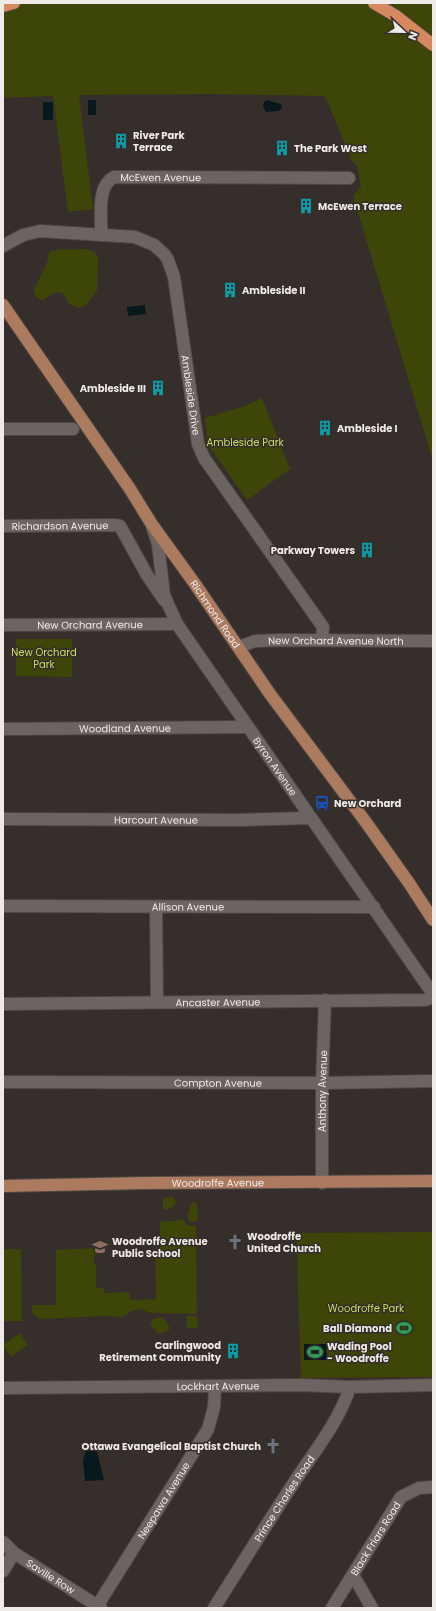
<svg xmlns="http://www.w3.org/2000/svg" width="436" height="1611" viewBox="0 0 436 1611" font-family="Poppins,sans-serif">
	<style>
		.green { fill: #3e4508 }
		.water { fill: #08191e }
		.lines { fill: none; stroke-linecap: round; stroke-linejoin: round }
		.minor-casing { stroke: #4f4946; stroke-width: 14 }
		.major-casing { stroke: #4f4946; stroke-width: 14 }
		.highway-casing { stroke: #4f4946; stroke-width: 14 }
		.minor { stroke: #6c6460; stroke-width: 12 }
		.major { stroke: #ac7a5f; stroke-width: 12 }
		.highway { stroke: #d6885e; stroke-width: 12 }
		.labels { text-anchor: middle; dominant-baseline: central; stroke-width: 3; stroke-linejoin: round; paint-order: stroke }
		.poi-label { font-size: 10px; font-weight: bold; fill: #efeae7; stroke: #352e2a; text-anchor: start }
		.street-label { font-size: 10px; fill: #efeae7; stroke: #352e2a }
		.park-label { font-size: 10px; fill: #cdde5e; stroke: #352e2a }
	</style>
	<rect width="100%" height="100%" fill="#352e2a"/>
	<g class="green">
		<polygon points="3,3 433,3 433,461 353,196 361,186 357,166 352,161 325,96 211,94 79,95 93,209 68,212 53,96 3,98"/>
		<path d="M61,249C74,252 89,244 98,256L97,291L85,306L77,308L68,303L64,294C54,289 51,296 42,301C37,297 34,295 34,289L47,263L49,252Z"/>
		<polygon points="262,398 290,469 247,500 208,445 205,418 245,406"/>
		<polygon points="16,639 72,639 72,677 16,676"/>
		<path d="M173,1197L177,1202C173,1208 170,1209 163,1210V1198Z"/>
		<polygon points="193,1202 197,1204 198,1220 194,1222 190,1221 187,1217 191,1204"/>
		<polygon points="184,1220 187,1225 196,1226 197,1314 151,1313 140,1309 131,1311 123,1317 104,1316 39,1319 32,1313 32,1305 56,1305 56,1250 96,1248 96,1255 94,1255 94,1264 96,1264 96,1288 104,1288 105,1293 129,1292 130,1300 156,1299 155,1250 160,1248 160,1222"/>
		<polygon points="433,1232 433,1377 301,1378 296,1233"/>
		<polygon points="3,1249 21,1249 22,1321 3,1321"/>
		<polygon points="186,1316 197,1316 198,1328 187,1328"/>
		<polygon points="162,1317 167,1322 170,1329 164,1332 158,1333 150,1325 153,1319"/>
		<polygon points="20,1333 28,1345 11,1357 3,1345"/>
	</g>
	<g class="water">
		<rect x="88" y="100" width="8" height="15"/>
		<polygon points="267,100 281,104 282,108 279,111 266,112 263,107 264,102"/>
		<rect x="43" y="102" width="10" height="18"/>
		<polygon points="145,305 146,314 128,316 127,307"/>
		<polygon points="304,1344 326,1344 327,1360 304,1360"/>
		<polygon points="86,1451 97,1451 104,1480 85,1481 83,1461"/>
	</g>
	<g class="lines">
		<defs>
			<g id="minor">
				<path id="s1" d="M101,235C102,217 96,186 114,177L349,178"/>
				<path id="s2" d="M3,246L23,235L40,231L135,237L154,245L164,254L168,260L174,277L198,444L204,458L323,627L322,640"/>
				<polyline points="3,429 73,429"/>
				<path id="s3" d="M3,526L114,525L120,526L147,575L164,600"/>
				<path id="s4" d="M152,526L158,544L164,595L177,624L433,994"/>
				<path id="s5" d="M3,625L177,624"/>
				<path id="s6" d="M239,647L255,641L279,640L433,641"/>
				<path id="s7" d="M3,729L247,727"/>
				<path id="s8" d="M3,819L240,820L309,818"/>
				<path id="s9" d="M3,906L374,907"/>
				<polyline points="156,907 157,1002"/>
				<path id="s10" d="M3,1004L425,1000L433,997"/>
				<path id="s11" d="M3,1082L322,1083L433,1081"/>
				<path id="s12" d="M322,1183V1083L325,1000"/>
				<path id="s13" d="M3,1388L300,1385L350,1387L433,1385"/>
				<path id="s14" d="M3,1542L14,1553L101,1608"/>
				<polyline points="3,1571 14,1553"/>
				<polyline points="353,1575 372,1608"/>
				<path id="s15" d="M96,1608L208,1429L214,1407L215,1386"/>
				<path id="s16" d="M214,1608C240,1567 266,1525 293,1484C313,1453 339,1422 350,1387"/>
				<path id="s17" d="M332,1608L401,1497L419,1488L433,1487"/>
			</g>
			<g id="major">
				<path id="s18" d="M3,305L130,489L151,523L195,584L270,694L365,821L409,883L433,920"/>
				<path id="s19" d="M3,1186L145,1183L433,1181"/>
			</g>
			<g id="highway">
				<polyline points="374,3 396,16 433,45"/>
				<polyline points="3,6 14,3"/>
			</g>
		</defs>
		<use href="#minor" class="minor-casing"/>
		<use href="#major" class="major-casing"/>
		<use href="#highway" class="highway-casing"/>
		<use href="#minor" class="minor"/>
		<use href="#major" class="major"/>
		<use href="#highway" class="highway"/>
	</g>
	<defs>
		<symbol id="building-bare" viewBox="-9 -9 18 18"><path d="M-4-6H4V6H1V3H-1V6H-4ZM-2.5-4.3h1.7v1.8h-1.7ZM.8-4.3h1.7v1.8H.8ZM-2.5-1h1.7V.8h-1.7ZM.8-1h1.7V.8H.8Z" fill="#0f9aa8" stroke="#352e2a" stroke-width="2.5" paint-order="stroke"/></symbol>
		<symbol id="station-bare" viewBox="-9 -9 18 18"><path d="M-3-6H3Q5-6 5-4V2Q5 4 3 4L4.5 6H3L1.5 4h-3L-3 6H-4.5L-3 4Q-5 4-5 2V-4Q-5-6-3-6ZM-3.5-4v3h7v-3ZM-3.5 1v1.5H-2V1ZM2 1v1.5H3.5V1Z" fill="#1a4fb4" stroke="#352e2a" stroke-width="2.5" paint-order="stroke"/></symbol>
		<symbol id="church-bare" viewBox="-9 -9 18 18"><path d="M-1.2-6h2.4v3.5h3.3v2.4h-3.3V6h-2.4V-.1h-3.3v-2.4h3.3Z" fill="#6b7280" stroke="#352e2a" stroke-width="2.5" paint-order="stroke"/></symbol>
		<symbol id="school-bare" viewBox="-9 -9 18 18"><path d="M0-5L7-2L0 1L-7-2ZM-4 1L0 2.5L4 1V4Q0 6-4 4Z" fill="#8d6e63" stroke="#352e2a" stroke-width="2.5" paint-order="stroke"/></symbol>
		<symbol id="stadium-bare" viewBox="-9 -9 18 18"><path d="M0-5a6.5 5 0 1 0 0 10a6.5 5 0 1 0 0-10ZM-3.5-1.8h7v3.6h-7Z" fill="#2e9e5b" stroke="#352e2a" stroke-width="2.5" paint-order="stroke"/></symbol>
	</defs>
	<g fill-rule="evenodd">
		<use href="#building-bare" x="110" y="130" width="22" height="22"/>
		<use href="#building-bare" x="271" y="137" width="22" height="22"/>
		<use href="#building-bare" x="295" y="195" width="22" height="22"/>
		<use href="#building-bare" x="219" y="279" width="22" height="22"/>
		<use href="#building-bare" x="147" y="377" width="22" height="22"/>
		<use href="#building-bare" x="314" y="417" width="22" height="22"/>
		<use href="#building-bare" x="356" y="539" width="22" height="22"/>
		<use href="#station-bare" x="311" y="792" width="22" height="22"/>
		<use href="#church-bare" x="224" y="1231" width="22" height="22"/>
		<use href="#school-bare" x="89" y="1236" width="22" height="22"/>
		<use href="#stadium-bare" x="393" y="1317" width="22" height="22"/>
		<use href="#building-bare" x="222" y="1340" width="22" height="22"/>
		<use href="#stadium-bare" x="304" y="1341" width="22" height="22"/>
		<use href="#church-bare" x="262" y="1435" width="22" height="22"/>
	</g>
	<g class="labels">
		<g class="poi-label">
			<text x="133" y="135">River Park<tspan x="133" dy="12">Terrace</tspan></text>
			<text x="294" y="148">The Park West</text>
			<text x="318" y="206">McEwen Terrace</text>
			<text x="242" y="290">Ambleside II</text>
			<text x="146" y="388" text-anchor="end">Ambleside III</text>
			<text x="337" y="428">Ambleside I</text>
			<text x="355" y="550" text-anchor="end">Parkway Towers</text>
			<text x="334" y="803">New Orchard</text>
			<text x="247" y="1236">Woodroffe<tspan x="247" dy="12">United Church</tspan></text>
			<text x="112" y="1241">Woodroffe Avenue<tspan x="112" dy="12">Public School</tspan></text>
			<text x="392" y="1328" text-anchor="end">Ball Diamond</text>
			<text x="221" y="1345" text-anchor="end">Carlingwood<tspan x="221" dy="12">Retirement Community</tspan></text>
			<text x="327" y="1346">Wading Pool<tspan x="327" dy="12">- Woodroffe</tspan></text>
			<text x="261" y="1446" text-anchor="end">Ottawa Evangelical Baptist Church</text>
		</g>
		<g class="street-label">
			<text stroke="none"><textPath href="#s1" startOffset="109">McEwen Avenue</textPath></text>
			<text stroke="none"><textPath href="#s2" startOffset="314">Ambleside Drive</textPath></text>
			<text stroke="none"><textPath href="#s3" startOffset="57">Richardson Avenue</textPath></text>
			<text stroke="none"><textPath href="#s18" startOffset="375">Richmond Road</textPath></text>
			<text stroke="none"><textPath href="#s5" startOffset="87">New Orchard Avenue</textPath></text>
			<text stroke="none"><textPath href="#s6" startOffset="98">New Orchard Avenue North</textPath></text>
			<text stroke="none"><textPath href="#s7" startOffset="122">Woodland Avenue</textPath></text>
			<text stroke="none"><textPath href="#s4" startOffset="275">Byron Avenue</textPath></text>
			<text stroke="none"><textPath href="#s8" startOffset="153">Harcourt Avenue</textPath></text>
			<text stroke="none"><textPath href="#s9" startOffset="185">Allison Avenue</textPath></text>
			<text stroke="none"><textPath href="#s10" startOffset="215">Ancaster Avenue</textPath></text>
			<text stroke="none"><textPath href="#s11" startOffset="215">Compton Avenue</textPath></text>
			<text stroke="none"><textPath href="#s12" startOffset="92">Anthony Avenue</textPath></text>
			<text stroke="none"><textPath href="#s19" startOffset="215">Woodroffe Avenue</textPath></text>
			<text stroke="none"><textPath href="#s13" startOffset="215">Lockhart Avenue</textPath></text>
			<text stroke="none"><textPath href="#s16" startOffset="130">Prince Charles Road</textPath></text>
			<text stroke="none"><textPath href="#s15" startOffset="127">Neepawa Avenue</textPath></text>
			<text stroke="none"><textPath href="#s17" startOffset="82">Black Friars Road</textPath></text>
			<text stroke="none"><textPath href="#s14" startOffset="59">Saville Row</textPath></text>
		</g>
		<g class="park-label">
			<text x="245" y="442">Ambleside Park</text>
			<text x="44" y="652">New Orchard<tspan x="44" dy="12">Park</tspan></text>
			<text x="366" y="1308">Woodroffe Park</text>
		</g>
	</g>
	<rect width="436" height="1611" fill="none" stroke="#efeae7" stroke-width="8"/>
	<g transform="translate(404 32) rotate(112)" stroke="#352e2a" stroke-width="3" paint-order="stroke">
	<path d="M0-3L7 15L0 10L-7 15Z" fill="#efeae7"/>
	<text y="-6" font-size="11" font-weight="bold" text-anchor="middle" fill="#efeae7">N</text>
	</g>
</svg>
